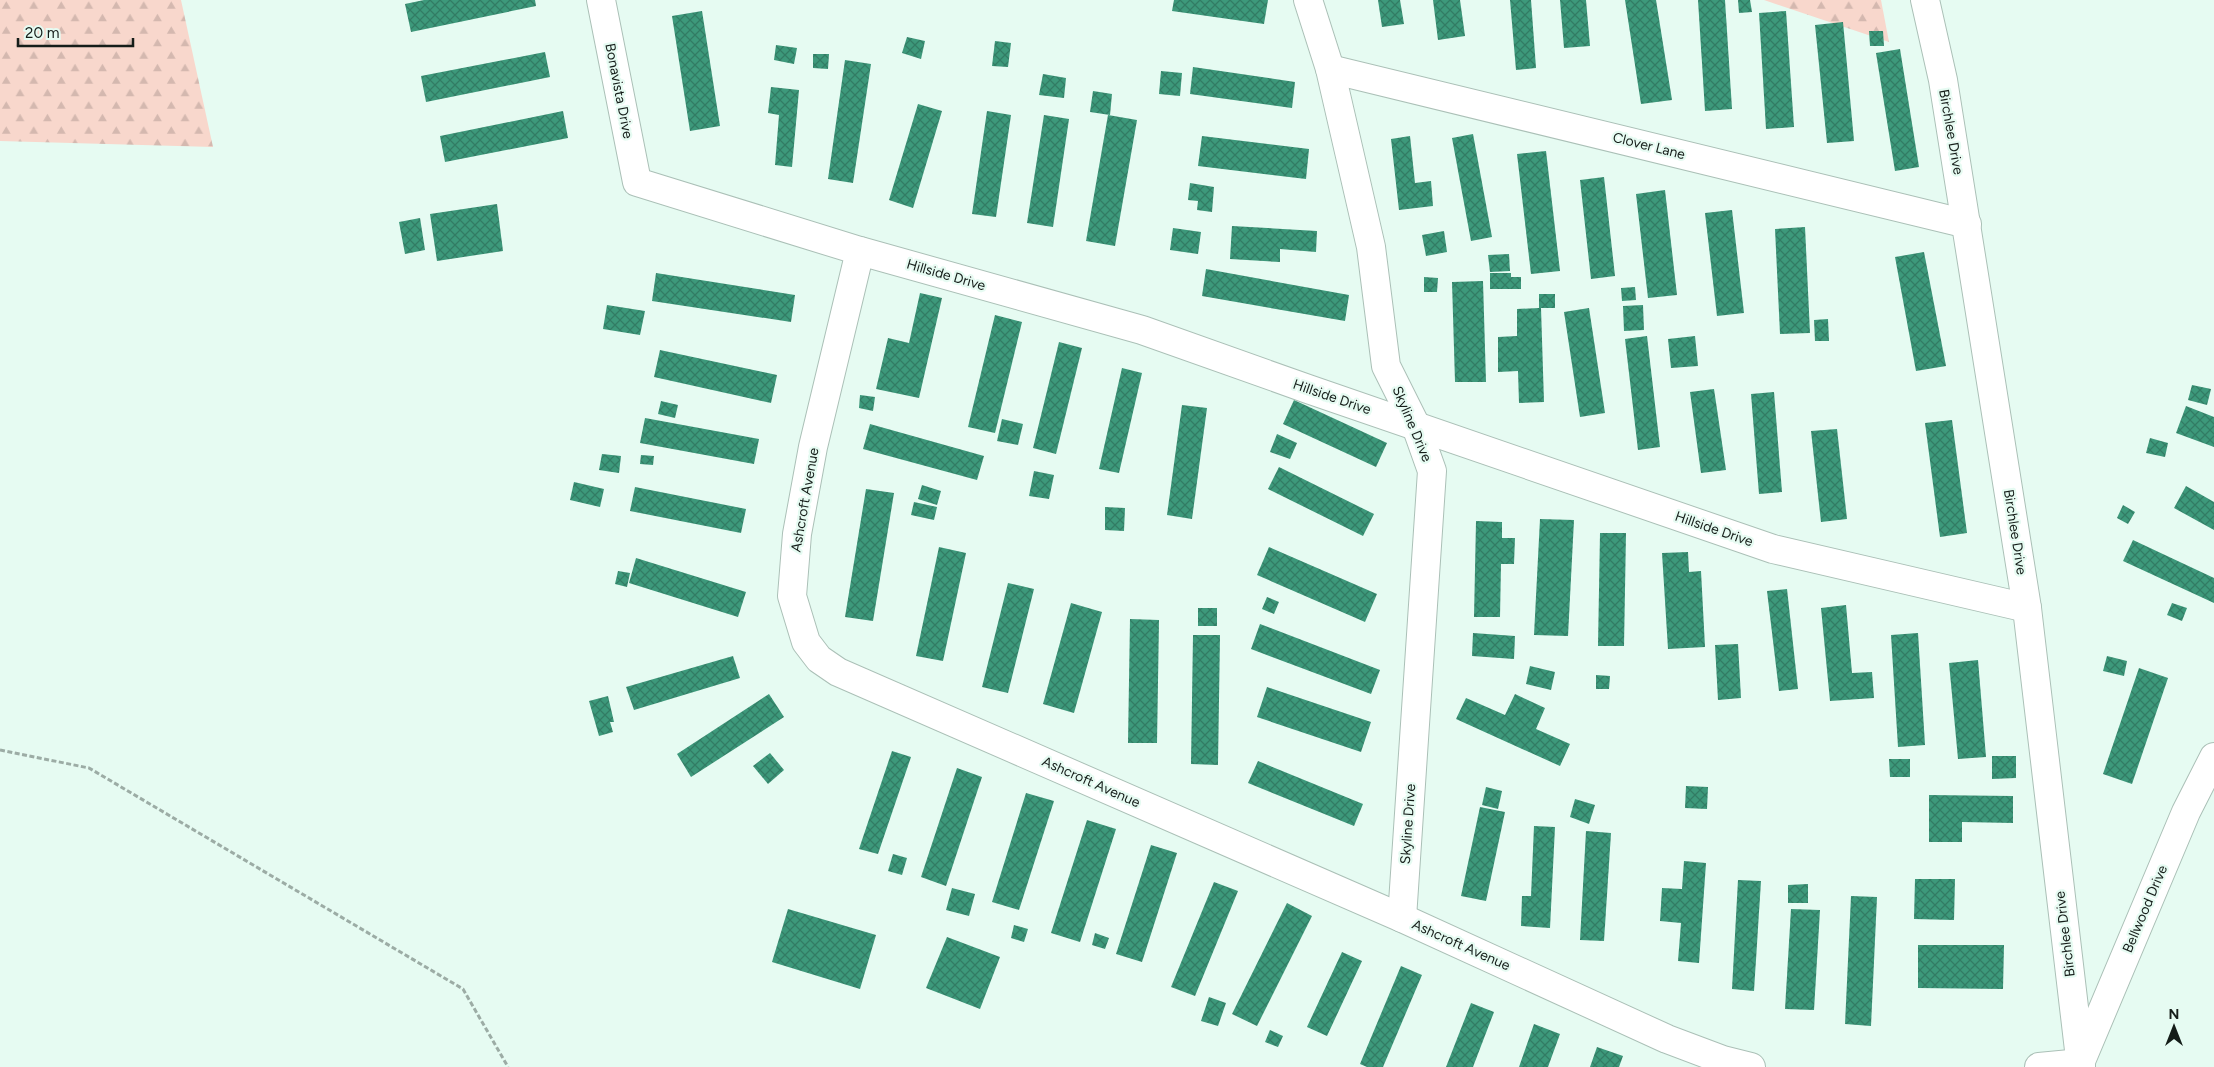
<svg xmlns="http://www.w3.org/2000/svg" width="2214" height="1067" viewBox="0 0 2214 1067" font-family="Figtree,sans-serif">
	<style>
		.forest { fill: url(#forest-firs) }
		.building { fill: url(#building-cross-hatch) }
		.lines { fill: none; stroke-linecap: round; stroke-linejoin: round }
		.minor-casing { stroke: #abc0b7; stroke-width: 30 }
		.path { stroke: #9caca5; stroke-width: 3; stroke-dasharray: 5 2.5; stroke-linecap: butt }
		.minor { stroke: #fff; stroke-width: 28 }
		.labels { text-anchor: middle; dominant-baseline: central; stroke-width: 4.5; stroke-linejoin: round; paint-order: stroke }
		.street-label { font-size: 14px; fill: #151d19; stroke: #e6fbf2 }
	</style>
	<defs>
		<pattern id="forest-firs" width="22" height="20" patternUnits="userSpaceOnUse" patternTransform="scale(1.25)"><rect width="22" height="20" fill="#f8d7cc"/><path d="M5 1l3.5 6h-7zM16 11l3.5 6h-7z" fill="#d4b8af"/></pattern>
		<pattern id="building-cross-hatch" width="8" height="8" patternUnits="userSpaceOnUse" patternTransform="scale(1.25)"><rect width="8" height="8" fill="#3d997b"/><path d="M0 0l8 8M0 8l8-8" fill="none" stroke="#327c64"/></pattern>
	</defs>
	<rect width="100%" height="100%" fill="#e6fbf2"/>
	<g class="forest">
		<polygon points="0,0 181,0 213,147 0,141"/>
		<polygon points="1764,0 1881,0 1889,42"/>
	</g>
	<g class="building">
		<polygon points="424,0 535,0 536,6 411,32 405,4"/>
		<polygon points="1174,0 1268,0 1264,24 1172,11"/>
		<polygon points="1378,0 1400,0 1404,24 1382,27"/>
		<polygon points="1433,0 1460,0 1465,36 1438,40"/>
		<polygon points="1510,0 1531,0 1536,68 1516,70"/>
		<polygon points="1560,0 1586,0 1590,46 1564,48"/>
		<polygon points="1625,0 1656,0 1672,100 1641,104"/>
		<polygon points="1698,0 1725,0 1732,109 1705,111"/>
		<polygon points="1738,0 1750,0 1752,12 1739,13"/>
		<polygon points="702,11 720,126 690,131 672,16"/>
		<polygon points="1786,11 1794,127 1766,129 1759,13"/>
		<polygon points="1843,22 1854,141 1827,143 1815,25"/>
		<polygon points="1869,31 1883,31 1884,46 1870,46"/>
		<polygon points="907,37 925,41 921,59 902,53"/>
		<polygon points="995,41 1011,43 1008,67 992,66"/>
		<polygon points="776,45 797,48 794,64 774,60"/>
		<polygon points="1900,49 1919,167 1895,171 1876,53"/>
		<polygon points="545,52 550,77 426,102 421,76"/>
		<polygon points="813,54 829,54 828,69 813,68"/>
		<polygon points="845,60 871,64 853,183 828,179"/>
		<polygon points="1193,67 1295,82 1292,108 1190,94"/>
		<polygon points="1161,71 1182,73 1180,96 1159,94"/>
		<polygon points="1043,74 1066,78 1064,98 1039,95"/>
		<polygon points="771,87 799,90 792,167 775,165 779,115 768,113"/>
		<polygon points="1093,91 1112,94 1110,115 1090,112"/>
		<polygon points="918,104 942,111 913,208 889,200"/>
		<polygon points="563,111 568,138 445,162 440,136"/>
		<polygon points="987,111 1011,115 996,217 972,214"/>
		<polygon points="1044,115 1069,119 1053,227 1027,223"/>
		<polygon points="1108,115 1137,120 1115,246 1086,241"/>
		<polygon points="1473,134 1492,237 1471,241 1452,138"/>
		<polygon points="1202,136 1309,149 1306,179 1198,166"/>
		<polygon points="1410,136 1415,183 1431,181 1433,206 1399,210 1391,139"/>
		<polygon points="1546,151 1560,271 1531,274 1517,154"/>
		<polygon points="1604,177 1615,276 1591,279 1580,180"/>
		<polygon points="1190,183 1214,187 1212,212 1197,210 1198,201 1188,200"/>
		<polygon points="1665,190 1677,295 1648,298 1636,194"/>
		<polygon points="497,204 503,251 437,261 430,214"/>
		<polygon points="1732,210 1744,313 1717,316 1705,213"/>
		<polygon points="420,218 425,250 405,254 399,222"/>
		<polygon points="1232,226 1317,231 1316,252 1280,249 1280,262 1230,259"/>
		<polygon points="1805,227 1810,333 1780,334 1775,229"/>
		<polygon points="1173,228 1201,232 1198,254 1170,250"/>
		<polygon points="1444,231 1447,252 1426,256 1422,235"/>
		<polygon points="1924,252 1946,366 1916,371 1895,257"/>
		<polygon points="1509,254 1510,271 1490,272 1488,255"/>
		<polygon points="1206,269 1349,295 1345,321 1202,296"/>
		<polygon points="656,273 795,295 791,322 652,301"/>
		<polygon points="1490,273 1511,273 1511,277 1521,277 1521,289 1490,289"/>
		<polygon points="1424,277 1438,278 1437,292 1424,292"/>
		<polygon points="1483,281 1486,382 1455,382 1452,282"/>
		<polygon points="1635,287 1636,300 1622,301 1621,288"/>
		<polygon points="920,293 942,298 919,398 876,389 888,338 909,343"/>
		<polygon points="1539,294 1555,294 1555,308 1541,308 1544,402 1519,403 1518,371 1498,372 1498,337 1517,336 1517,309 1539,308"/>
		<polygon points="607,305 645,311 640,335 603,329"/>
		<polygon points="1643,305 1644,330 1624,331 1623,306"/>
		<polygon points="1589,308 1605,413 1580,417 1564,312"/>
		<polygon points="995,315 1022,322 995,433 968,427"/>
		<polygon points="1828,319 1829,341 1815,341 1814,320"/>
		<polygon points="1647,336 1660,447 1638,450 1625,339"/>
		<polygon points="1695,336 1698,366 1671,368 1668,339"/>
		<polygon points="1059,342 1082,348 1056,454 1033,448"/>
		<polygon points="660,350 777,375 771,403 654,377"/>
		<polygon points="1122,368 1142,373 1119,473 1099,469"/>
		<polygon points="2192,385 2211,389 2207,405 2188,400"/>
		<polygon points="1714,389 1726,470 1701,473 1690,392"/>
		<polygon points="1774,392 1782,492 1759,494 1751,394"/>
		<polygon points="860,395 875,397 873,411 859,408"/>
		<polygon points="1294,400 1387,443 1376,467 1283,424"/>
		<polygon points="661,401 678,405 675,418 658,414"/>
		<polygon points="1182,405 1207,408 1192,519 1167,515"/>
		<polygon points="2186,406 2214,417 2214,447 2176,433"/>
		<polygon points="645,418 759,439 754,464 640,443"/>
		<polygon points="1002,419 1023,424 1018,445 997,441"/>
		<polygon points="1952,420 1967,533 1940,537 1925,423"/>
		<polygon points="870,424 984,456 977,480 863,449"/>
		<polygon points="1837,429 1847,519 1821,522 1811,431"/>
		<polygon points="1277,434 1297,443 1290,459 1270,452"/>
		<polygon points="2150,438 2168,443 2165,457 2146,453"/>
		<polygon points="602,454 621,456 619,473 599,470"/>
		<polygon points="641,455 654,456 653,465 640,464"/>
		<polygon points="1279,467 1374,514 1363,536 1268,489"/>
		<polygon points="1034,471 1054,475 1049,499 1029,496"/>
		<polygon points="574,482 604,489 600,507 570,500"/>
		<polygon points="922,485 941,491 937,505 918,499"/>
		<polygon points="2186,486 2214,502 2214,530 2174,508"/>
		<polygon points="635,487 746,509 741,533 630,511"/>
		<polygon points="866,489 894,493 873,621 845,617"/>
		<polygon points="914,502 937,507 934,520 911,515"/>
		<polygon points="2123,505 2135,512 2128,524 2117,518"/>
		<polygon points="1105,507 1125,508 1124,531 1105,530"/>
		<polygon points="1540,519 1574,520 1568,636 1534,635"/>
		<polygon points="1476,521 1502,522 1502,538 1515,538 1514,564 1501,564 1500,617 1474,617"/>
		<polygon points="1600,533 1626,533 1624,646 1598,646"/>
		<polygon points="2133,540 2214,578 2214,603 2123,561"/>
		<polygon points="939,547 966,553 943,661 916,656"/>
		<polygon points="1269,547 1377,594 1365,622 1257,575"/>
		<polygon points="1688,552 1689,572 1701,571 1705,647 1668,649 1662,553"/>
		<polygon points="636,558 746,592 738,617 629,583"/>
		<polygon points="618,571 630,573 627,587 615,584"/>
		<polygon points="1008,583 1034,589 1008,693 982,687"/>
		<polygon points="1787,589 1798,689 1779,691 1767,591"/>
		<polygon points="1267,597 1279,602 1274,614 1262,609"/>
		<polygon points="1071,603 1102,612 1074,713 1043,704"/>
		<polygon points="2172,603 2187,608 2182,621 2167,615"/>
		<polygon points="1846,605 1852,673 1872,672 1874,698 1830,701 1821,608"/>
		<rect x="1198" y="608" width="19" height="18"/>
		<polygon points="1130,619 1159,620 1157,743 1128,743"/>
		<polygon points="1260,624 1380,670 1371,694 1251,649"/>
		<polygon points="1473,633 1515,636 1514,659 1472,656"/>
		<polygon points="1918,633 1925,745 1898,747 1891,635"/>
		<polygon points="1193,635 1220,635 1218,765 1191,764"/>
		<polygon points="1738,644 1741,698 1718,700 1715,645"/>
		<polygon points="733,656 740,678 634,710 626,687"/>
		<polygon points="2107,656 2127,661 2124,676 2103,671"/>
		<polygon points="1978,660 1986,757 1958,759 1949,663"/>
		<polygon points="1530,666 1555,672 1551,690 1526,684"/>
		<polygon points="2139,668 2168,678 2132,784 2103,774"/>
		<polygon points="1596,675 1610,676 1609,689 1596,689"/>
		<polygon points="1267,687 1371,722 1361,752 1257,717"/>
		<polygon points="769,694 784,717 691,777 677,754"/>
		<polygon points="1515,694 1545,708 1536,729 1570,744 1560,766 1456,719 1466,698 1505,715"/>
		<polygon points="608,696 614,722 610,722 613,732 599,736 589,701"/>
		<polygon points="892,751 911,757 878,854 859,849"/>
		<polygon points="770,753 784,770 768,784 753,766"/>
		<polygon points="1992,756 2016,756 2016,778 1992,779"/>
		<polygon points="1889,759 1910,759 1910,777 1890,777"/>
		<polygon points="1258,761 1363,804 1354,826 1248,783"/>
		<polygon points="957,768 982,777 946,886 921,877"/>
		<polygon points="1686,786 1708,787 1707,809 1685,808"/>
		<polygon points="1486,787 1502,791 1498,809 1482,805"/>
		<polygon points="1026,793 1054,801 1019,910 992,902"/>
		<polygon points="1929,795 2013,796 2013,823 1962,822 1962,842 1929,842"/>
		<polygon points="1575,799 1595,805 1589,824 1570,817"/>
		<polygon points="1480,807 1505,812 1486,901 1461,896"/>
		<polygon points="1087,820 1116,829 1080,942 1051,933"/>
		<polygon points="1534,826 1555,827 1550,928 1521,926 1522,896 1531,896"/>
		<polygon points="1586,831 1611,833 1604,941 1580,940"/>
		<polygon points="1151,845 1177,853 1142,962 1116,954"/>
		<polygon points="893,854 907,858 902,875 888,871"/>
		<polygon points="1684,861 1706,863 1699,963 1678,961 1681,923 1660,921 1662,888 1682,889"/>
		<polygon points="1915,879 1955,879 1954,920 1914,919"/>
		<polygon points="1738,880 1761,881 1754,991 1732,989"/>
		<polygon points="1214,882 1238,891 1195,996 1171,987"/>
		<polygon points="1808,884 1808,903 1788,903 1788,885"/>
		<polygon points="952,888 975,894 969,916 946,910"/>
		<polygon points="1851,896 1877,897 1871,1026 1845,1024"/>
		<polygon points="1287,903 1312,916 1257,1026 1232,1014"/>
		<polygon points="788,909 876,935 860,989 772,962"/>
		<polygon points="1791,909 1820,910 1814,1010 1785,1009"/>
		<polygon points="1014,925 1028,929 1024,942 1011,938"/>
		<polygon points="1095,933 1109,938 1105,949 1092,945"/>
		<polygon points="947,937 1000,957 980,1009 926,988"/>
		<polygon points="1918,945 2004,945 2003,989 1918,988"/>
		<polygon points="1342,952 1362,961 1327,1036 1307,1027"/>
		<polygon points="1401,966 1422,975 1383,1067 1367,1067 1360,1064"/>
		<polygon points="1209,997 1226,1003 1218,1026 1201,1021"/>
		<polygon points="1471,1003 1494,1012 1473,1067 1446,1067"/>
		<polygon points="1534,1024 1560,1034 1548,1067 1519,1067"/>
		<polygon points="1270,1030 1283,1036 1278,1047 1265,1042"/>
		<polygon points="1597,1047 1623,1056 1619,1067 1590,1067"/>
	</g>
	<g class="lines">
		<defs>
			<g id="minor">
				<polyline points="601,0 637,182 860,251 1142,330 1308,389 1773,549 2027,608"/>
				<polyline points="1308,0 1330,69 1371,247 1386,366 1416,426 1432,471 1402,918"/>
				<polyline points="1925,0 1943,80 2027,608 2081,1067"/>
				<polyline points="1330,69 1967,224"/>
				<polyline points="860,251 813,447 797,534 792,596 806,642 819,659 838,672 1402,918 1667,1039 1723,1060 1751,1067"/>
				<polyline points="2081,1061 2186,812 2214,757"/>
				<polyline points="2039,1067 2081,1063"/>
			</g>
		</defs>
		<use href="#minor" class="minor-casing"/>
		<polyline class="path" points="0,750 89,768 463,989 508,1067"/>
		<use href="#minor" class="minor"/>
	</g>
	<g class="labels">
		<g class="street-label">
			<text transform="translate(619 91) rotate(79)">Bonavista Drive</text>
			<text transform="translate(1951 132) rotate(80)">Birchlee Drive</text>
			<text transform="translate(1649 146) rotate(14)">Clover Lane</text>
			<text transform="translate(946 275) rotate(16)">Hillside Drive</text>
			<text transform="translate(1332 397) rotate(19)">Hillside Drive</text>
			<text transform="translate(1412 424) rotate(67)">Skyline Drive</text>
			<text transform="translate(805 500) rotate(-80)">Ashcroft Avenue</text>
			<text transform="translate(1714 529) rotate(19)">Hillside Drive</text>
			<text transform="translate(2015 532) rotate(81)">Birchlee Drive</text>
			<text transform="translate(1091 782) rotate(24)">Ashcroft Avenue</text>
			<text transform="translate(1408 824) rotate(-86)">Skyline Drive</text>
			<text transform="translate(2145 909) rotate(-67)">Bellwood Drive</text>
			<text transform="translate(2065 934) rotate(-97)">Birchlee Drive</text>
			<text transform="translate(1461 945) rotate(24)">Ashcroft Avenue</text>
		</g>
	</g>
	<g transform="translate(2174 1027)" stroke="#e6fbf2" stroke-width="4" paint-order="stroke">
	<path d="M0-4L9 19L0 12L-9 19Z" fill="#151d19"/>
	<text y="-8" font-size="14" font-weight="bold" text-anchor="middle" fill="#151d19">N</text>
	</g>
	<path d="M18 38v8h115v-8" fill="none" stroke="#151d19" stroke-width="2.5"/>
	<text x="25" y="38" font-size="15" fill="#151d19" stroke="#e6fbf2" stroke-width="4" paint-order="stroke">20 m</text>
</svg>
